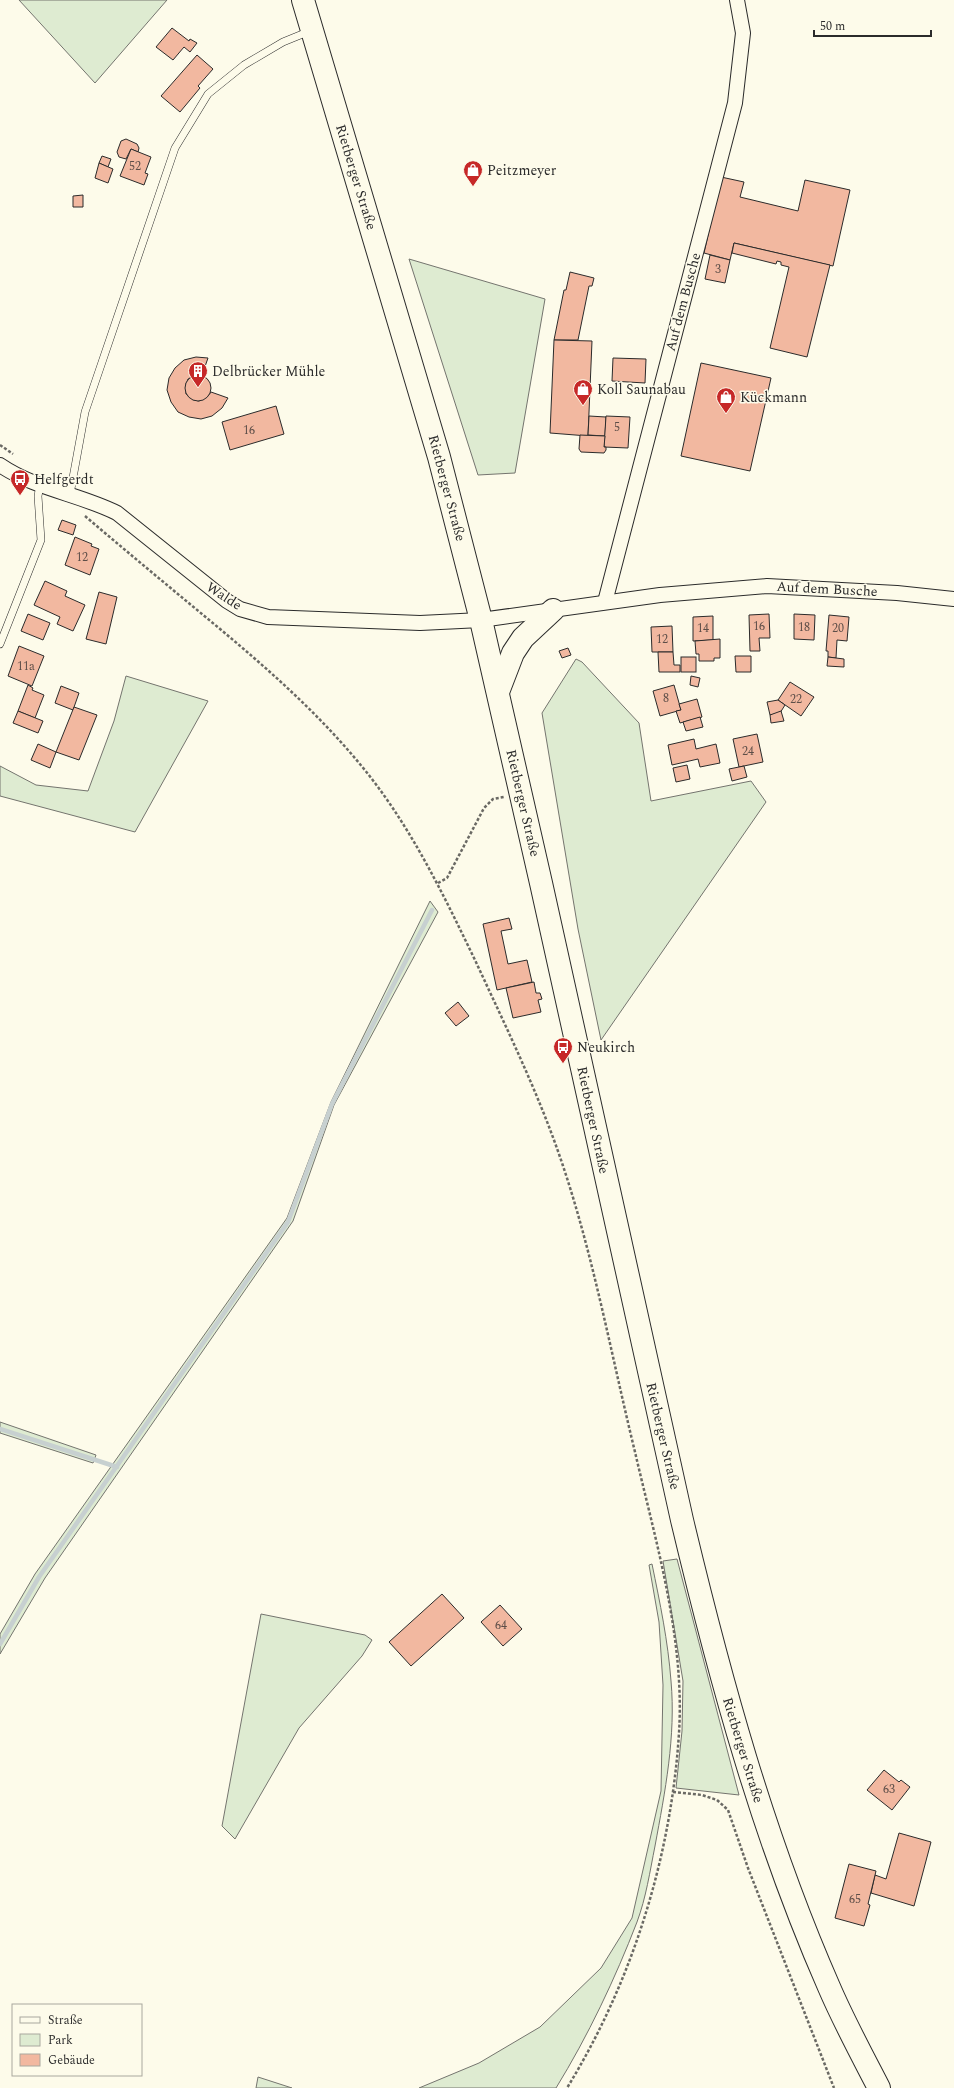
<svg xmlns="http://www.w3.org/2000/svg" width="954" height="2088" viewBox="0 0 954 2088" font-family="Spectral,serif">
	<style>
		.green { fill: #deebd1; stroke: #74746e }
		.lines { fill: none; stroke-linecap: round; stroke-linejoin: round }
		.stream { stroke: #c7d0d0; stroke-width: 4.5 }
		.building { fill: #f2b8a0; stroke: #2b2b2b }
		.lane-casing { stroke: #2b2b2b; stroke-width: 8 }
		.street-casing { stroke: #2b2b2b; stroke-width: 16 }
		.primary-casing { stroke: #2b2b2b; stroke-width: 24 }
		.path { stroke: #6a6964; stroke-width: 2.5; stroke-dasharray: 3 2; stroke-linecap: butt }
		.lane { stroke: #fdfbea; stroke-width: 7 }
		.street { stroke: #fdfbea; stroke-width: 14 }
		.primary { stroke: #fdfbea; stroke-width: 22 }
		.labels { text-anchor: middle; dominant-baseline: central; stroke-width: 3; stroke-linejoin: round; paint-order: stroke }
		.number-label { font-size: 12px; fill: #5d4e48 }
		.poi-label { font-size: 14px; fill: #2b2b2b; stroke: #fdfbea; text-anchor: start }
		.street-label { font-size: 14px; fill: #2b2b2b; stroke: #fdfbea }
	</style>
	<rect width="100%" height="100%" fill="#fdfbea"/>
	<g class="green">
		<polygon points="19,0 167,0 95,83"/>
		<polygon points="409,259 545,299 515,473 478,475"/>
		<polygon points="576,659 582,662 639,723 651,801 751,781 766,802 601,1040 578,929 542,713"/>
		<polygon points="126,676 208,701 135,832 0,796 0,766 36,785 88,791 114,721"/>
		<polygon points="430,901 438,912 334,1105 293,1221 45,1578 0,1654 0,1634 35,1574 287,1218 331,1102"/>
		<polygon points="0,1422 96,1455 93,1463 0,1433"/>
		<polygon points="677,1559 739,1795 676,1788 682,1731 683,1681 663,1561"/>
		<path d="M652,1564C660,1603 668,1641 671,1681C676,1736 665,1792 655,1846C650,1871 646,1898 637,1922C615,1979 588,2036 556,2088H419L479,2063L540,2027L601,1968L632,1918L661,1791L663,1685L659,1622L649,1565Z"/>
		<polygon points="261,1614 365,1635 372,1640 362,1656 299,1728 235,1839 222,1826"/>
		<polygon points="258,2077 292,2088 256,2088"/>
	</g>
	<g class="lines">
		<g class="stream">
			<polyline points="0,1429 117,1467"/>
			<polyline points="0,1644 39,1577 288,1222 332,1104 432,910"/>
		</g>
	</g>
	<g class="building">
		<polygon points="172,28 189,41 190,39 197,43 190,52 184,47 173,60 156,47"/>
		<polygon points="197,55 213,69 198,86 200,88 180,112 161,96"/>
		<polygon points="126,139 137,144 139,148 138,152 131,149 126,159 119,157 117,152 121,141"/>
		<polygon points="131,149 151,157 145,173 148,174 144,185 120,176"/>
		<polygon points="102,156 111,159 108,167 99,163"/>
		<polygon points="99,163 113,169 108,183 95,178"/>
		<polygon points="721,177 744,182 740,197 798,211 805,180 850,190 833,266 734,243 730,260 704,253"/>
		<polygon points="83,195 83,207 73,207 73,196"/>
		<polygon points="734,243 830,265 807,357 770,348 789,267 781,265 781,262 777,261 776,264 732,253"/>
		<polygon points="710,255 730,260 725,283 705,279"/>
		<polygon points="570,272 594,278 592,286 589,286 578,340 554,340 564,290 566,290"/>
		<polygon points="554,340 592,341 588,436 550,433"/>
		<polygon points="196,357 208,358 202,375 197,375 188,379 186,384 186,394 194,400 199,401 208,396 211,392 228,398 222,408 212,416 201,419 189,417 178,412 171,402 167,390 169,378 175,368 184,360"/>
		<polygon points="613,358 646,359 645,383 612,381"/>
		<polygon points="701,363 771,378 750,471 681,456"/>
		<circle cx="198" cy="388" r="13"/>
		<polygon points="276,406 284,434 230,450 222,422"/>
		<polygon points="589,416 606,417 605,436 588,435"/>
		<polygon points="606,416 630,417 628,448 604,447"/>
		<polygon points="580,435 605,436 604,447 606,447 606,450 604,453 581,452 579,449"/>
		<polygon points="62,520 76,525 73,535 58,530"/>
		<polygon points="75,537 92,544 91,546 99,549 90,575 65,565"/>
		<polygon points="45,581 67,591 65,596 85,605 73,631 57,624 60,617 34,605"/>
		<polygon points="99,592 117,597 106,644 86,639"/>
		<polygon points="28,614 50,623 43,640 21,631"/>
		<polygon points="769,614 770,638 759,638 760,651 750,651 749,615"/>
		<polygon points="794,614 815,615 814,640 794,639"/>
		<polygon points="829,615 849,617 847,641 837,640 836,658 828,657 828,651 826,651"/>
		<polygon points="713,616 713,640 693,641 693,617"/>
		<polygon points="672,626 673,652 652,652 651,627"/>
		<polygon points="720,639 720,658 714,658 714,661 699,661 699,654 696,654 695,641"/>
		<polygon points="19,646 44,656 32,686 8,676"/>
		<polygon points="568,648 571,655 562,658 559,651"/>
		<polygon points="658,652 673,652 674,665 680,665 680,672 659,672"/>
		<polygon points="735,656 751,656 751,672 736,672"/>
		<rect x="681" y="657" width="15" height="15"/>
		<polygon points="828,657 844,659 844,667 827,666"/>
		<polygon points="691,676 700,678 698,687 690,685"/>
		<polygon points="790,682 814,697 801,716 778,700"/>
		<polygon points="28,685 33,688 32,690 44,695 35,718 18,711"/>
		<polygon points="674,685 681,710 660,716 653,691"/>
		<polygon points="61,686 79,693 73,710 55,703"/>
		<polygon points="697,699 702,717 680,723 676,711 681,710 679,704"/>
		<polygon points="778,700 785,705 780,713 770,715 767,702"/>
		<polygon points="74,707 97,715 79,760 56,752"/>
		<polygon points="18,711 43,721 38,733 13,723"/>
		<polygon points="781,711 784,721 771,723 770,715"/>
		<polygon points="700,717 703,727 686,731 683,722"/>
		<polygon points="757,734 763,762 739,767 733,739"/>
		<polygon points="694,739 696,749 716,744 720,763 700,767 698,759 672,765 668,745"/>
		<polygon points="38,744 56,752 50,768 31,760"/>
		<polygon points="687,765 690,779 676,782 673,768"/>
		<polygon points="744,766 747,777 732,781 729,769"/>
		<polygon points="509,918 512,929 501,931 508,964 527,960 532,982 497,990 483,924"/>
		<polygon points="534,982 536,993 540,993 542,999 538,1000 541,1012 513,1018 506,988"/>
		<polygon points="458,1002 469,1016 456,1026 445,1013"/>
		<polygon points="442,1594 464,1618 411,1666 389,1642"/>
		<polygon points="500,1605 522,1629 503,1646 481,1622"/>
		<polygon points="884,1770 899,1782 901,1780 910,1787 892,1810 867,1790"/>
		<polygon points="899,1833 931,1842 914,1906 871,1893 875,1875 886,1879"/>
		<polygon points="849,1864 876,1871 868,1904 870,1905 864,1926 835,1918"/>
	</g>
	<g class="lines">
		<defs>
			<g id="lane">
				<polyline points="70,494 85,412 175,148 208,94 244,65 283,42 310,31"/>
				<polyline points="0,644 41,540 38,496 40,485"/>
			</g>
			<g id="street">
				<path d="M0,465C35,489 79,494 117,513L227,601L240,609L268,617L420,623L481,620L660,595L767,586L897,593L954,599"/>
				<polyline points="605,602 735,103 743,33 737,0"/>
			</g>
			<g id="primary">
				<path d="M303,0L439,457L481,620L541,883L682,1520C720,1679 763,1837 829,1987C844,2022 862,2055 879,2088"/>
				<polyline points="498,692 513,653 523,638 553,610"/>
			</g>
		</defs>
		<use href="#lane" class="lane-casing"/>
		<use href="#street" class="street-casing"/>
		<use href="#primary" class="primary-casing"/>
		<g class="path">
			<polyline points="0,445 13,454"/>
			<path d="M85,516C126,551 167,585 208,619C266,667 322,716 368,774C413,831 444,896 475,960C505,1025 537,1090 560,1157C593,1253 611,1354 635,1452C656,1543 685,1639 679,1733C671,1858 632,1982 567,2088"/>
			<polyline points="438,883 447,878 484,808 493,799 504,797"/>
			<polyline points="673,1792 702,1795 717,1800 728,1810 748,1868 834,2088"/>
		</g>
		<use href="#lane" class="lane"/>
		<use href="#street" class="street"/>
		<use href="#primary" class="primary"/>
	</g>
	<defs>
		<symbol id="shop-pin" viewBox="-11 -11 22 30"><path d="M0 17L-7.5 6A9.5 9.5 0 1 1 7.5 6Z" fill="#c62828" stroke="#fdfbea"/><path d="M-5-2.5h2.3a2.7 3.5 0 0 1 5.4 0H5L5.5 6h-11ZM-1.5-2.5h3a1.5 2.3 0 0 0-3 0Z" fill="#fff"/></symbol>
		<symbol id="building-pin" viewBox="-11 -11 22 30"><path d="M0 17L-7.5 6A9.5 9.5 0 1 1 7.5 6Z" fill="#c62828" stroke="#fdfbea"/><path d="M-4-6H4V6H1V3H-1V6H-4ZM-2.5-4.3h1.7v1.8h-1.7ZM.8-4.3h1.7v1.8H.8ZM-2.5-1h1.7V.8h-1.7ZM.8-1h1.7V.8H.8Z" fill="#fff"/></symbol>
		<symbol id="bus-pin" viewBox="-11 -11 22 30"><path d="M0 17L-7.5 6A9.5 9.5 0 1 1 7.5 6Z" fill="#c62828" stroke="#fdfbea"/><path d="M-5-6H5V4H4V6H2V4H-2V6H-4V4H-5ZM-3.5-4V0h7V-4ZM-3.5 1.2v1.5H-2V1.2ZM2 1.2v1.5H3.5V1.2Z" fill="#fff"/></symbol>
	</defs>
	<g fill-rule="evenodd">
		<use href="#shop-pin" x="462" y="159" width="22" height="30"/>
		<use href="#building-pin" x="187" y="360" width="22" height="30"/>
		<use href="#shop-pin" x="572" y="378" width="22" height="30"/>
		<use href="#shop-pin" x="715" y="386" width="22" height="30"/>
		<use href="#bus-pin" x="9" y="468" width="22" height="30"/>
		<use href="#bus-pin" x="552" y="1036" width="22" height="30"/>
	</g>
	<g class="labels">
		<g class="number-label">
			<text x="135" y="166">52</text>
			<text x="718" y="269">3</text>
			<text x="617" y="427">5</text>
			<text x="249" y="430">16</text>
			<text x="82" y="557">12</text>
			<text x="759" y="626">16</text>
			<text x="804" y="627">18</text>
			<text x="703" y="628">14</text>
			<text x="838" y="628">20</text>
			<text x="662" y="639">12</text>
			<text x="26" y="666">11a</text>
			<text x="666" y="698">8</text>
			<text x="796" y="699">22</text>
			<text x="748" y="751">24</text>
			<text x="501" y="1625">64</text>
			<text x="889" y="1789">63</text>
			<text x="855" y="1899">65</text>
		</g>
		<g class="poi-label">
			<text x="487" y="170">Peitzmeyer</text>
			<text x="212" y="371">Delbrücker Mühle</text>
			<text x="597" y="389">Koll Saunabau</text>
			<text x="740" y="397">Kückmann</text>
			<text x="34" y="479">Helfgerdt</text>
			<text x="577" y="1047">Neukirch</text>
		</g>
		<g class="street-label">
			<text transform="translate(356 177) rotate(73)">Rietberger Straße</text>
			<text transform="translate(683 302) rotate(-75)">Auf dem Busche</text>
			<text transform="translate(447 488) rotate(75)">Rietberger Straße</text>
			<text transform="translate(827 589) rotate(3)">Auf dem Busche</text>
			<text transform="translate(224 596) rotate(33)">Walde</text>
			<text transform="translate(523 803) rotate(77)">Rietberger Straße</text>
			<text transform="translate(593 1120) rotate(78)">Rietberger Straße</text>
			<text transform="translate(663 1436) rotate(77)">Rietberger Straße</text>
			<text transform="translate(743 1750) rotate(73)">Rietberger Straße</text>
		</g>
	</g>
	<rect x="12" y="2004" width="130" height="72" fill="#fdfbea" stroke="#a9a89e"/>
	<rect x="20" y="2017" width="20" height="6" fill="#fdfbea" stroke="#a9a89e"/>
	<text x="48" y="2024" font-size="12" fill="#2b2b2b">Straße</text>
	<rect x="20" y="2034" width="20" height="12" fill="#deebd1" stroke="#a9a89e"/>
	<text x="48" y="2044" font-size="12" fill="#2b2b2b">Park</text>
	<rect x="20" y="2054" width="20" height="12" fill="#f2b8a0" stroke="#a9a89e"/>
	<text x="48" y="2064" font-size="12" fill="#2b2b2b">Gebäude</text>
	<path d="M814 30v6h117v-6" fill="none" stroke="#2b2b2b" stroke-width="2"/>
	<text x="820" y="30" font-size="12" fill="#2b2b2b" stroke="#fdfbea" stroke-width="3" paint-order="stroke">50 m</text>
</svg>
